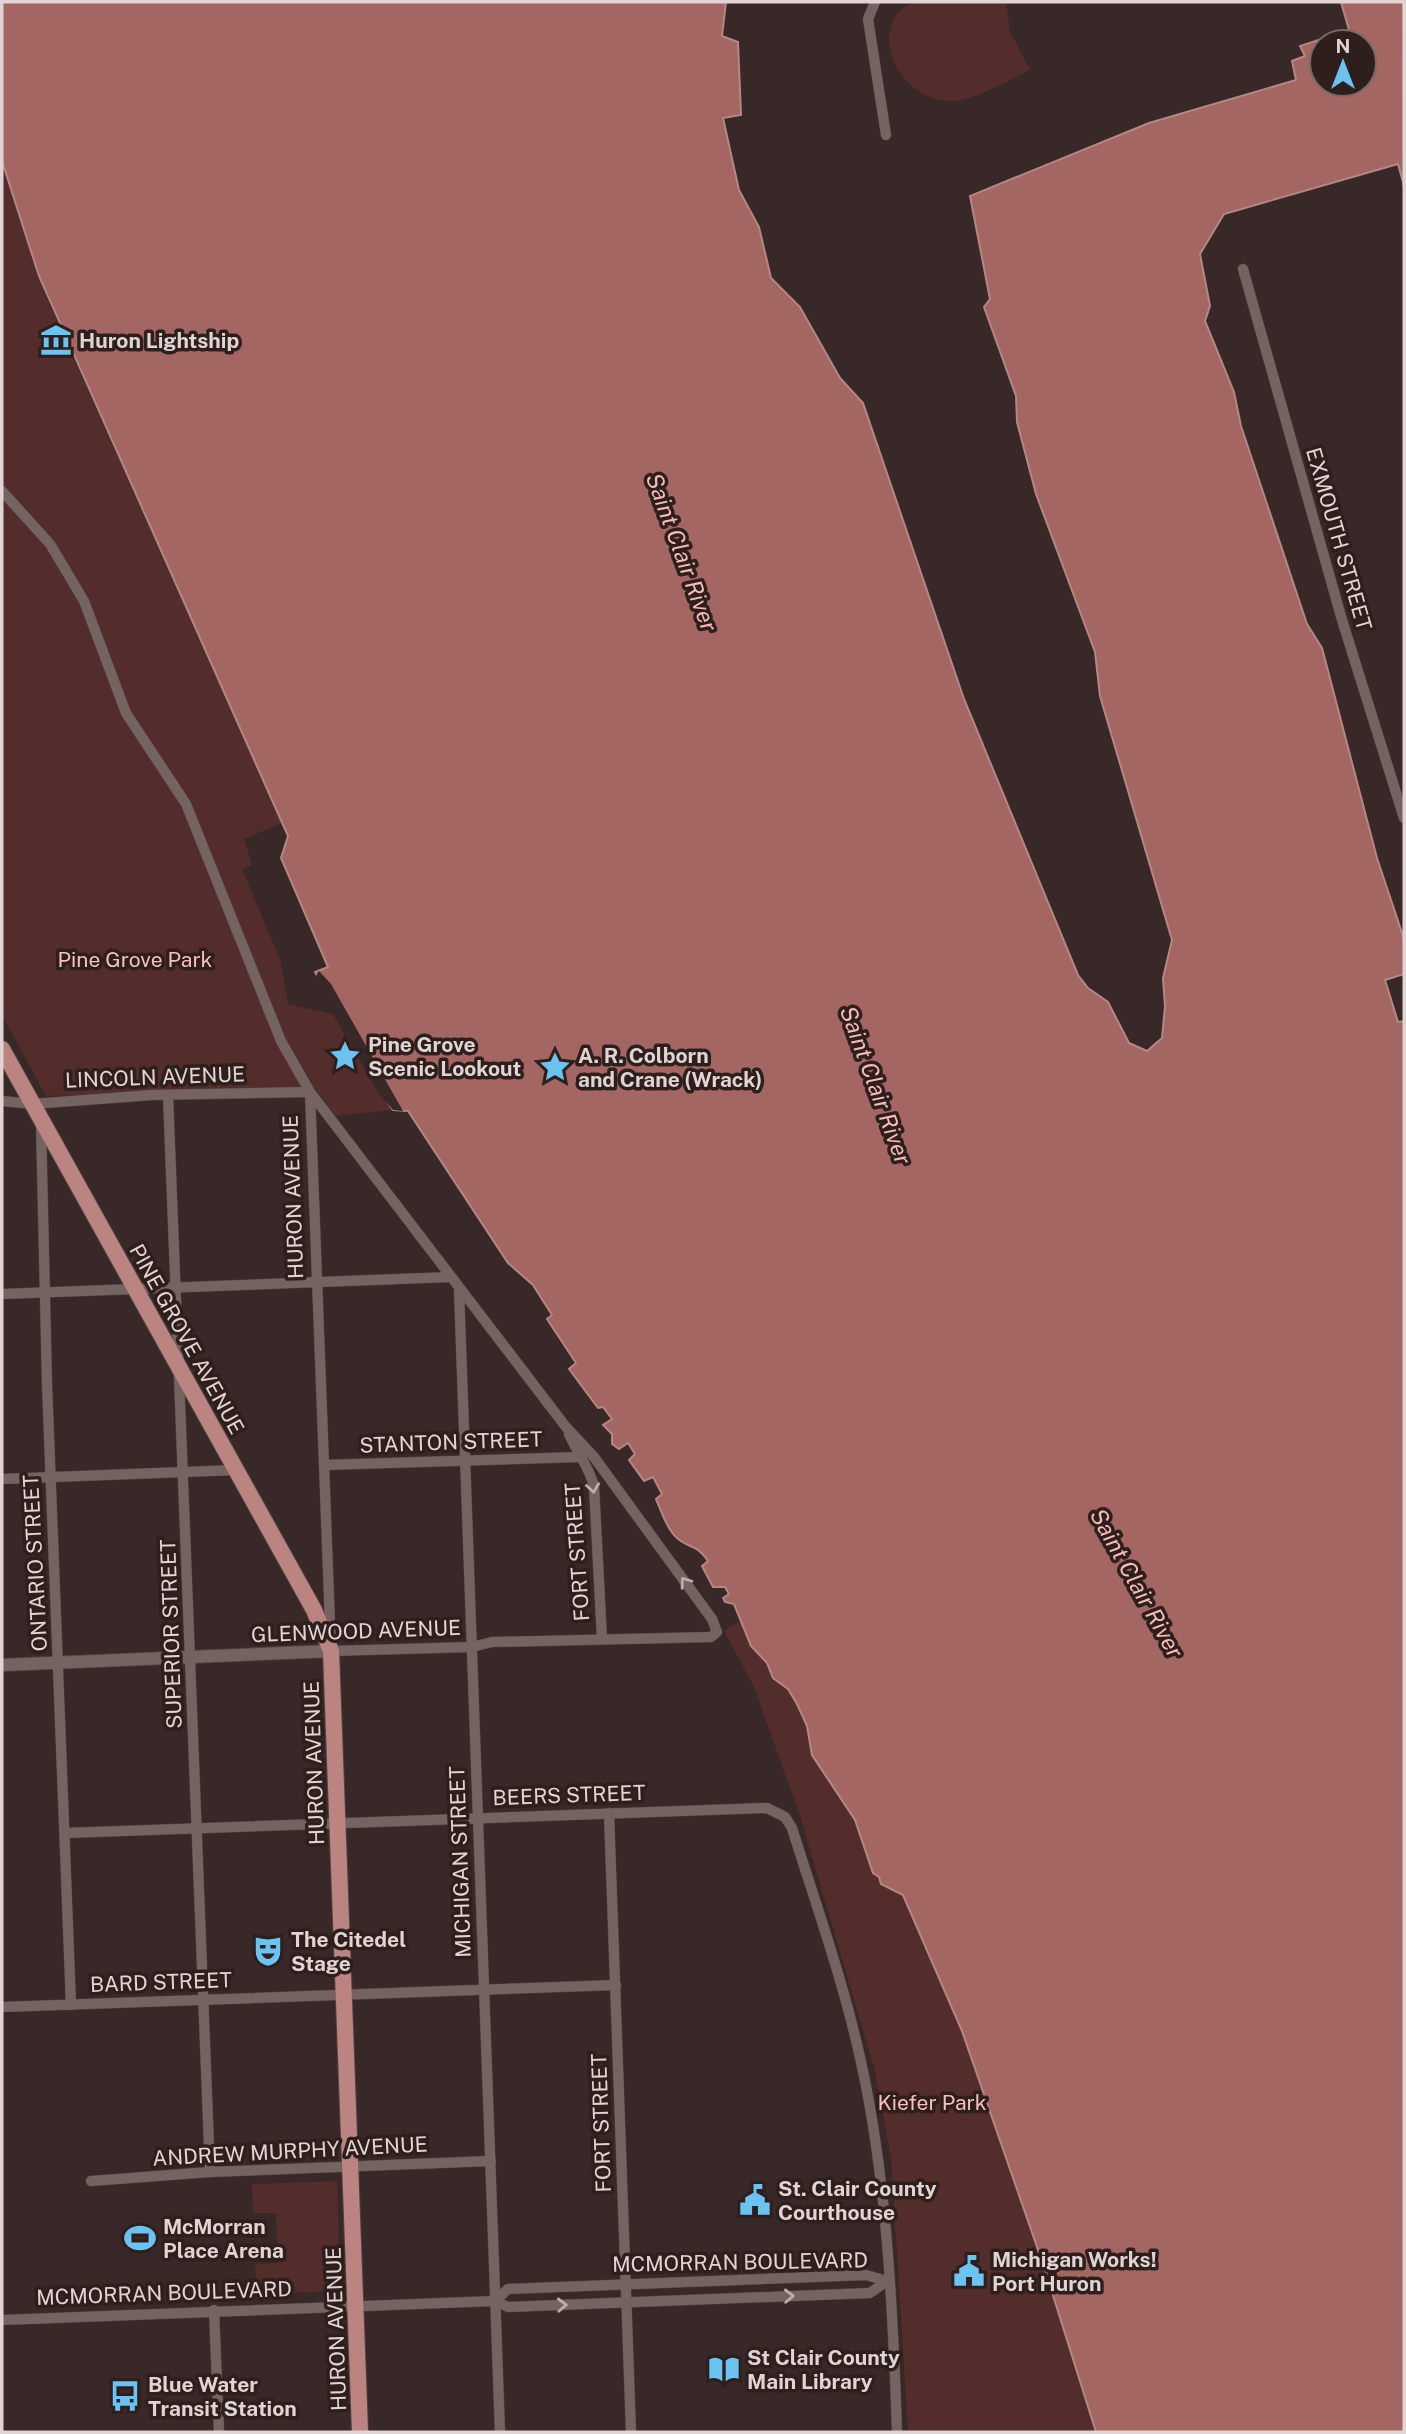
<svg xmlns="http://www.w3.org/2000/svg" width="1406" height="2434" viewBox="0 0 1406 2434" font-family="'Public Sans',sans-serif">
	<style>
		.green { fill: #522d2b }
		.water { fill: #a36662; stroke: #b58784; stroke-width: 2; fill-rule: evenodd }
		.pier { fill: #382827 }
		.lines { fill: none; stroke-linecap: round; stroke-linejoin: round }
		.minor-casing { stroke: #514443; stroke-width: 11 }
		.tertiary-casing { stroke: #514443; stroke-width: 14 }
		.primary-casing { stroke: #514443; stroke-width: 18 }
		.minor { stroke: #756361; stroke-width: 10 }
		.tertiary { stroke: #756361; stroke-width: 12 }
		.primary { stroke: #bb8480; stroke-width: 16 }
		.oneway { stroke: #bbadac }
		.labels { text-anchor: middle; dominant-baseline: central; stroke-width: 7; stroke-linejoin: round; paint-order: stroke }
		.poi-label { font-size: 21px; font-weight: bold; fill: #e0d5d4; stroke: #2e1f1d; text-anchor: start }
		.street-label { font-size: 21px; fill: #e0d5d4; stroke: #2e1f1d }
		.park-label { font-size: 21px; fill: #f8c0bb; stroke: #2e1f1d }
		.water-label { font-size: 23px; font-style: italic; fill: #f5bcb7; stroke: #2e1f1d }
	</style>
	<rect width="100%" height="100%" fill="#382827"/>
	<g class="green">
		<path d="M913,2H1006L1010,31L1030,70C1010,80 976,99 955,101C913,105 872,53 896,15C899,10 907,6 913,2Z"/>
		<polygon points="2,161 50,305 282,823 244,839 252,865 242,869 280,959 288,1004 336,1015 393,1110 335,1116 315,1088 46,1096 2,1015"/>
		<polygon points="742,1620 751,1646 767,1663 773,1678 788,1689 797,1704 807,1726 812,1755 855,1820 873,1873 879,1877 881,1884 903,1895 962,2031 1045,2270 1096,2432 908,2432 891,2158 874,2068 800,1816 754,1687 724,1631"/>
		<polygon points="337,2181 340,2291 257,2294 255,2264 278,2263 276,2213 253,2213 252,2184"/>
	</g>
	<path class="water" d="M2,2H726L722,36L738,42L741,115L723,118L739,190L759,227L771,278L800,307L840,378L863,403L964,699L1078,975L1088,988L1108,1002L1129,1043L1147,1051L1162,1038L1165,1006L1163,978L1172,940L1100,696L1095,652L1036,494L1017,422L1016,396L984,307L990,299L970,196L1149,123L1296,80L1292,61L1305,56L1300,46L1349,30L1341,2H1403L1404,186L1398,164L1224,214L1200,254L1210,306L1205,321L1234,392L1241,426L1307,624L1322,648L1377,858L1404,939V974L1385,980L1398,1022L1404,1021V2432H1096L1045,2270L962,2031L903,1895L881,1884L879,1877L873,1873L855,1820L812,1755L807,1726L797,1704L788,1689L773,1678L767,1663L751,1646L734,1604L725,1602L723,1598L729,1594L725,1587H713L702,1566L708,1561C695,1542 690,1550 677,1538C667,1529 661,1511 656,1499L662,1494L653,1477L644,1481L629,1460L635,1454L628,1443L619,1449L612,1444V1434L603,1425L612,1419L603,1407L598,1408L569,1369L576,1363L547,1319L552,1315L533,1285L508,1263L408,1111L393,1110L381,1093L315,972L328,967L281,858L288,836L39,276L2,161ZM1322,42H1364V84H1322Z"/>
	<polygon class="pier" points="319,971 331,984 403,1111 393,1110 379,1094 330,1009 316,976"/>
	<g class="lines">
		<defs>
			<g id="minor">
				<polyline points="875,2 868,19 886,135"/>
				<polyline points="1243,269 1342,620 1404,818"/>
				<polyline points="2,491 50,544 84,601 126,713 186,804 281,1041 310,1092 566,1427 594,1457 712,1619 717,1632 711,1637 492,1642 472,1647 331,1651 310,1092"/>
				<polyline points="168,1095 210,2172"/>
				<polyline points="2,1101 32,1104 152,1095 310,1092"/>
				<polyline points="41,1124 47,1384 71,2005"/>
				<polyline points="459,1290 500,2432"/>
				<polyline points="2,1294 451,1277"/>
				<path d="M569,1434C577,1452 589,1467 594,1486L602,1639"/>
				<polyline points="324,1465 579,1457"/>
				<polyline points="2,1479 236,1470"/>
				<polyline points="609,1813 631,2432"/>
				<path d="M65,1833L767,1808L785,1817L792,1828C816,1905 844,1983 861,2062C887,2179 893,2312 897,2432"/>
				<polyline points="2,2007 616,1985"/>
				<polyline points="91,2181 210,2172 491,2161"/>
				<polyline points="495,2301 508,2289 866,2275 887,2281"/>
				<polyline points="214,2310 219,2432"/>
				<polyline points="2,2320 495,2301 508,2307 870,2293 887,2281"/>
			</g>
			<polyline id="tertiary" points="2,1665 331,1651"/>
			<polyline id="primary" points="2,1049 314,1610 331,1651 360,2432"/>
		</defs>
		<use href="#minor" class="minor-casing"/>
		<use href="#tertiary" class="tertiary-casing"/>
		<use href="#primary" class="primary-casing"/>
		<use href="#minor" class="minor"/>
		<use href="#tertiary" class="tertiary"/>
		<use href="#primary" class="primary"/>
	</g>
	<defs><path id="oneway-chevron" d="M-2-3.5L2.5 0L-2 3.5" fill="none" stroke-width="1.6" stroke-linecap="round" stroke-linejoin="round" transform="scale(1.75)"/></defs>
	<g class="oneway">
		<use href="#oneway-chevron" transform="translate(593 1488) rotate(82)"/>
		<use href="#oneway-chevron" transform="translate(685 1582) rotate(-126)"/>
		<use href="#oneway-chevron" transform="translate(789 2296) rotate(-2)"/>
		<use href="#oneway-chevron" transform="translate(562 2305) rotate(-2)"/>
	</g>
	<defs>
		<symbol id="museum-bare" viewBox="-9 -9 18 18"><path d="M0-6L6-3V-2H-6V-3ZM-5-1h2V3h-2ZM-1-1h2V3h-2ZM3-1h2V3H3ZM-6 4H6V6H-6Z" fill="#6bc3f2" stroke="#2e1f1d" stroke-width="2.5" paint-order="stroke"/></symbol>
		<symbol id="sight-bare" viewBox="-9 -9 18 18"><path d="M0-6L1.8-2.2L6-1.7L2.9 1.2L3.7 5.4L0 3.3L-3.7 5.4L-2.9 1.2L-6-1.7L-1.8-2.2Z" fill="#6bc3f2" stroke="#2e1f1d" stroke-width="2.5" paint-order="stroke"/></symbol>
		<symbol id="theatre-bare" viewBox="-9 -9 18 18"><path d="M-5-5.5Q0-4 5-5.5V0Q5 5 0 6Q-5 5-5 0ZM-3.3-2.5H-1v1.5H-3.3ZM1-2.5H3.3v1.5H1ZM-2.8 1Q0 5.5 2.8 1Z" fill="#6bc3f2" stroke="#2e1f1d" stroke-width="2.5" paint-order="stroke"/></symbol>
		<symbol id="civic-bare" viewBox="-9 -9 18 18"><path d="M-.6-6.5H3V-4.5H.6V-3L4-1V1h2V6H-6V1h2V-1L-.6-3ZM-1.2 2.5V6h2.4V2.5Z" fill="#6bc3f2" stroke="#2e1f1d" stroke-width="2.5" paint-order="stroke"/></symbol>
		<symbol id="stadium-bare" viewBox="-9 -9 18 18"><path d="M0-5a6.5 5 0 1 0 0 10a6.5 5 0 1 0 0-10ZM-3.5-1.8h7v3.6h-7Z" fill="#6bc3f2" stroke="#2e1f1d" stroke-width="2.5" paint-order="stroke"/></symbol>
		<symbol id="library-bare" viewBox="-9 -9 18 18"><path d="M-6-4Q-3-5.5-.7-3.5V5Q-3 3-6 4ZM6-4Q3-5.5 .7-3.5V5Q3 3 6 4Z" fill="#6bc3f2" stroke="#2e1f1d" stroke-width="2.5" paint-order="stroke"/></symbol>
		<symbol id="bus-bare" viewBox="-9 -9 18 18"><path d="M-5-6H5V4H4V6H2V4H-2V6H-4V4H-5ZM-3.5-4V0h7V-4ZM-3.5 1.2v1.5H-2V1.2ZM2 1.2v1.5H3.5V1.2Z" fill="#6bc3f2" stroke="#2e1f1d" stroke-width="2.5" paint-order="stroke"/></symbol>
	</defs>
	<g fill-rule="evenodd">
		<use href="#museum-bare" x="34" y="318" width="44" height="44"/>
		<use href="#sight-bare" x="323" y="1034" width="44" height="44"/>
		<use href="#sight-bare" x="533" y="1045" width="44" height="44"/>
		<use href="#theatre-bare" x="246" y="1929" width="44" height="44"/>
		<use href="#civic-bare" x="733" y="2178" width="44" height="44"/>
		<use href="#stadium-bare" x="118" y="2216" width="44" height="44"/>
		<use href="#civic-bare" x="947" y="2249" width="44" height="44"/>
		<use href="#library-bare" x="702" y="2347" width="44" height="44"/>
		<use href="#bus-bare" x="103" y="2374" width="44" height="44"/>
	</g>
	<g class="labels">
		<g class="poi-label">
			<text x="79" y="340">Huron Lightship</text>
			<text x="368" y="1044">Pine Grove<tspan x="368" dy="24">Scenic Lookout</tspan></text>
			<text x="578" y="1055">A. R. Colborn<tspan x="578" dy="24">and Crane (Wrack)</tspan></text>
			<text x="291" y="1939">The Citedel<tspan x="291" dy="24">Stage</tspan></text>
			<text x="778" y="2188">St. Clair County<tspan x="778" dy="24">Courthouse</tspan></text>
			<text x="163" y="2226">McMorran<tspan x="163" dy="24">Place Arena</tspan></text>
			<text x="992" y="2259">Michigan Works!<tspan x="992" dy="24">Port Huron</tspan></text>
			<text x="747" y="2357">St Clair County<tspan x="747" dy="24">Main Library</tspan></text>
			<text x="148" y="2384">Blue Water<tspan x="148" dy="24">Transit Station</tspan></text>
		</g>
		<g class="street-label">
			<text transform="translate(1339 539) rotate(74)">EXMOUTH STREET</text>
			<text transform="translate(155 1077) rotate(-2)">LINCOLN AVENUE</text>
			<text transform="translate(293 1197) rotate(-92)">HURON AVENUE</text>
			<text transform="translate(187 1339) rotate(61)">PINE GROVE AVENUE</text>
			<text transform="translate(451 1442) rotate(-2)">STANTON STREET</text>
			<text transform="translate(577 1552) rotate(-94)">FORT STREET</text>
			<text transform="translate(35 1563) rotate(-93)">ONTARIO STREET</text>
			<text transform="translate(356 1631) rotate(-2)">GLENWOOD AVENUE</text>
			<text transform="translate(171 1634) rotate(-92)">SUPERIOR STREET</text>
			<text transform="translate(314 1763) rotate(-92)">HURON AVENUE</text>
			<text transform="translate(569 1795) rotate(-2)">BEERS STREET</text>
			<text transform="translate(460 1862) rotate(-92)">MICHIGAN STREET</text>
			<text transform="translate(161 1982) rotate(-2)">BARD STREET</text>
			<text transform="translate(601 2123) rotate(-92)">FORT STREET</text>
			<text transform="translate(290 2151) rotate(-3)">ANDREW MURPHY AVENUE</text>
			<text transform="translate(740 2262) rotate(-1)">MCMORRAN BOULEVARD</text>
			<text transform="translate(164 2293) rotate(-2)">MCMORRAN BOULEVARD</text>
			<text transform="translate(336 2329) rotate(-92)">HURON AVENUE</text>
		</g>
		<g class="park-label">
			<text x="135" y="959">Pine Grove Park</text>
			<text x="932" y="2102">Kiefer Park</text>
		</g>
		<g class="water-label">
			<text transform="translate(682 552) rotate(70)">Saint Clair River</text>
			<text transform="translate(876 1085) rotate(70)">Saint Clair River</text>
			<text transform="translate(1137 1583) rotate(61)">Saint Clair River</text>
		</g>
	</g>
	<rect width="1406" height="2434" fill="none" stroke="#e0d5d4" stroke-width="7"/>
	<g transform="translate(1343 63)"><circle r="33" fill="#2e1f1d" stroke="#756866" stroke-width="2"/>
	<path d="M0-5L12 26L0 18L-12 26Z" fill="#6bc3f2"/>
	<text y="-10" font-size="19" font-weight="bold" text-anchor="middle" fill="#e0d5d4">N</text>
	</g>
</svg>
